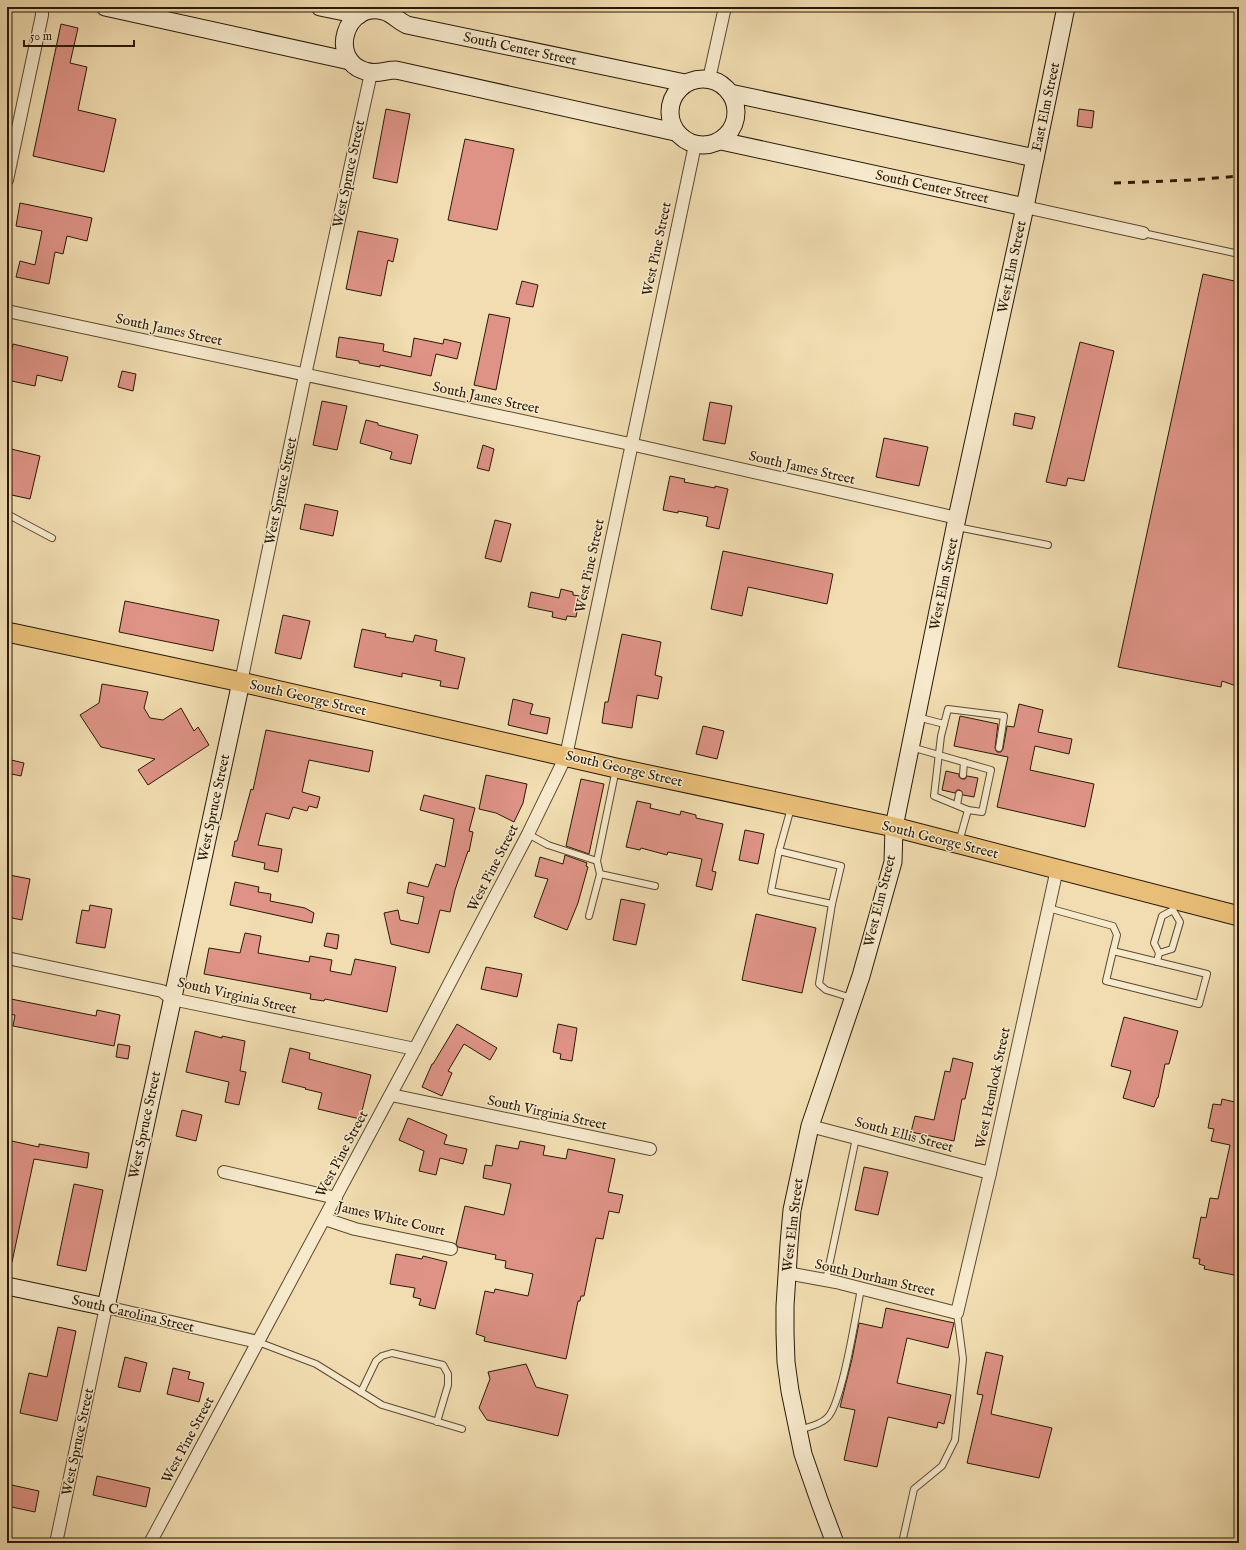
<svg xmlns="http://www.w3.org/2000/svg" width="1246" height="1550" viewBox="0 0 1246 1550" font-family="'IM FELL English',serif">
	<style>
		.building { fill: #de9386; stroke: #291905 }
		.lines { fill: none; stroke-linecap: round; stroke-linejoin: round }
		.lane-casing { stroke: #5b4a30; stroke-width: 8 }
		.street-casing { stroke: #5b4a30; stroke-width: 14 }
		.secondary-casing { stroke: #291905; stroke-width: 19 }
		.primary-casing { stroke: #291905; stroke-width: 21 }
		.lane { stroke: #f6e9cc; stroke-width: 6 }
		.street { stroke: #f6e9cc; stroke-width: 12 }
		.secondary { stroke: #f6e9cc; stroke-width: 17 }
		.primary { stroke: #e8be78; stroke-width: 19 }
		.rail { stroke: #291905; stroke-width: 3; stroke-dasharray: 7 7; stroke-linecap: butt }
		.labels { text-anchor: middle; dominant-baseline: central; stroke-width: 3; stroke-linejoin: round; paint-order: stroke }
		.street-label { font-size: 14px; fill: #291905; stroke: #f6e9cc }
	</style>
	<rect width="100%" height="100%" fill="#f1ddb1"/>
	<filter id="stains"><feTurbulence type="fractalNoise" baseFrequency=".005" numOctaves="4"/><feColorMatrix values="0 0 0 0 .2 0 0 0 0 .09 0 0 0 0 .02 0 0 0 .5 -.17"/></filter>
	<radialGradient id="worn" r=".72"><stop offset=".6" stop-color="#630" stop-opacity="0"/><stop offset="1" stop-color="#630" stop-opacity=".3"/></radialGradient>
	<g class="building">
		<polygon points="61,24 78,28 70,63 87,67 78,110 116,119 104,172 33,156"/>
		<polygon points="386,109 410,114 397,183 373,178"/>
		<polygon points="1079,109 1094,111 1092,128 1077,126"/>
		<polygon points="465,139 514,149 497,230 448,220"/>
		<polygon points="20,203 92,218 87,241 67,236 63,254 55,252 49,284 16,277 20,261 35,265 42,231 16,226"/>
		<polygon points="358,231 398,239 393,262 388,260 381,296 346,289"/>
		<polygon points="1203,274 1239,282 1239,687 1222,681 1221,687 1118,667"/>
		<polygon points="522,281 538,285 533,307 516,304"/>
		<polygon points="489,314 510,318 496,390 474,385"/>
		<polygon points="339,337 384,344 383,351 411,357 414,338 443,344 444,339 461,343 457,359 436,354 431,376 380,365 380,367 359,363 359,361 336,357"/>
		<polygon points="1080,342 1114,351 1084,481 1068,478 1066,486 1046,482"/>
		<polygon points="13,344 68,357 62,381 37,375 35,386 7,380 7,371"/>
		<polygon points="122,371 136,374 133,391 118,387"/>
		<polygon points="322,401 347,406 337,450 313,445"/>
		<polygon points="710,402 732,406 725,444 703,440"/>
		<polygon points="1015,413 1035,417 1032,429 1013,425"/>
		<polygon points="366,420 378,423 378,425 418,435 411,464 390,459 392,452 360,443"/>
		<polygon points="884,438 928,447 919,486 876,477"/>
		<polygon points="483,445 494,449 489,471 477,468"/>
		<polygon points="7,448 40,456 30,499 7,494"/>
		<polygon points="670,476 685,479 684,482 715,488 715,486 728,489 719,529 706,526 708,517 678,511 678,513 663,510"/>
		<polygon points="305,504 338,511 333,536 300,529"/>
		<polygon points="495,520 511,524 501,562 485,558"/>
		<polygon points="723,551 833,574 827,604 748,587 742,616 711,609"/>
		<polygon points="561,589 573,592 573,595 580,596 576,617 567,616 566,620 552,617 553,612 528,607 531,592 559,598"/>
		<polygon points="125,601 219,620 213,651 119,632"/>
		<polygon points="283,615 310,621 301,659 275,653"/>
		<polygon points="362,629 386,634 385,637 413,642 415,635 437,640 435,651 465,658 458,689 440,686 441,681 402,673 402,677 354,667"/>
		<polygon points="622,634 661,642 655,675 662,677 658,699 637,695 632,728 602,723 605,702 608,702"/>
		<polygon points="102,684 148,692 144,708 150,718 163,720 181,708 194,731 198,727 209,745 148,785 138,770 155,759 101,747 80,715 99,703"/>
		<polygon points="513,699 533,704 530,714 550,718 547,734 508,725"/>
		<polygon points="1019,704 1043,710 1038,732 1072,739 1069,754 1035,746 1030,770 1094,784 1085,827 997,807 1008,757 954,746 960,716 998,724 995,748 997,752 1001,752 1003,749 1007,726 1014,727"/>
		<polygon points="703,726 724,731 717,759 696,754"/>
		<polygon points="266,730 373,751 369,772 309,760 302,792 320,797 317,808 309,806 307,811 293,807 289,819 266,813 258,845 282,849 278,872 264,869 265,863 232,856 235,841 237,841 251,789 253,790"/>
		<polygon points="7,759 24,763 21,776 7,773"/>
		<polygon points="946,771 959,774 959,777 962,779 965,779 967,776 978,778 974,797 963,795 960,790 957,790 955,793 942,790"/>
		<polygon points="486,775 527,784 523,803 514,822 496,813 479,809"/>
		<polygon points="581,779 604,784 589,854 566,846"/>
		<polygon points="424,795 475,808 469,831 473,832 469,852 468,851 455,890 450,912 440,910 429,953 391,944 384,913 398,910 400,920 418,924 424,897 407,893 409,882 428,887 436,864 445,867 454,819 420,810"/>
		<polygon points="637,801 651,804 650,808 680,815 681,811 696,815 696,818 723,824 712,871 716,872 712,890 696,886 702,859 668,852 667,855 641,848 640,850 626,847"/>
		<polygon points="745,830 764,834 758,864 739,860"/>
		<polygon points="565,855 587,863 586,866 588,867 578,903 567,930 534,917 548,879 535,876 540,857 563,864"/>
		<polygon points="9,875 30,879 22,920 7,917 7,885"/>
		<polygon points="235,882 259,887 258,892 271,894 270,901 305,908 314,913 312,923 230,905"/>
		<polygon points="621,899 645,904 636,945 613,940"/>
		<polygon points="90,905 112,909 105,948 76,943 82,910 89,911"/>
		<polygon points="756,914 816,928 802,993 742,980"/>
		<polygon points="245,933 261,936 258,953 309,962 310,956 332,960 330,971 351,975 355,959 396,967 387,1012 325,999 324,1001 310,999 311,994 204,974 209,948 240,953"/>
		<polygon points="327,933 339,935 337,949 324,946"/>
		<polygon points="486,967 522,974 517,997 481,989"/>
		<polygon points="11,999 96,1016 97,1010 120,1015 114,1046 13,1026 15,1015 8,1014"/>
		<polygon points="1124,1017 1178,1031 1169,1064 1165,1064 1158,1098 1157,1098 1154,1107 1123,1098 1131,1071 1111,1066"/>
		<polygon points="457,1024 497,1048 490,1060 464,1044 448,1071 452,1073 442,1096 422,1087 432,1064 433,1064"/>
		<polygon points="558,1024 577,1028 572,1061 560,1059 561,1054 553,1052"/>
		<polygon points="195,1031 222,1038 222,1036 245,1041 240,1071 246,1072 239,1105 225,1102 229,1082 186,1072"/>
		<polygon points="118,1044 130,1046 128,1059 116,1057"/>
		<polygon points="290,1048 310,1053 309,1059 371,1075 360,1119 318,1109 322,1093 305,1089 306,1088 282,1082"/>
		<polygon points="953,1058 973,1063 965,1099 962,1099 954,1141 911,1132 915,1116 934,1120 945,1071 950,1072"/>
		<polygon points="1222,1099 1239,1103 1239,1276 1204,1269 1205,1266 1199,1264 1200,1259 1193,1258 1201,1217 1206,1218 1210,1198 1218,1199 1230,1145 1211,1141 1214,1129 1208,1128 1213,1104 1221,1105"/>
		<polygon points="182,1110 202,1115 196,1141 176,1136"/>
		<polygon points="408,1118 447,1135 444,1144 467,1149 463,1164 440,1158 436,1175 419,1171 424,1151 399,1140"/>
		<polygon points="7,1140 39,1147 39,1144 89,1153 87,1168 34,1159 12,1262 7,1261"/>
		<polygon points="520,1141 545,1146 543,1155 566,1159 568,1149 615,1159 608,1192 623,1195 619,1213 609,1211 603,1239 596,1238 584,1296 581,1296 580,1301 578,1301 566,1359 484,1341 485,1337 476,1334 485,1291 494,1293 495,1289 528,1296 533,1274 505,1268 506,1261 495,1259 496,1255 458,1247 456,1244 465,1206 504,1215 511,1184 483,1178 485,1165 492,1166 496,1145 518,1149"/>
		<polygon points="864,1167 888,1172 878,1215 855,1210"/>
		<polygon points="74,1184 103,1190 86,1271 57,1265"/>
		<polygon points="396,1254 422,1259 423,1256 447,1262 435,1309 419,1305 421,1299 413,1297 415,1288 390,1284"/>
		<polygon points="886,1308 954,1323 948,1348 907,1338 897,1383 951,1395 944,1424 938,1422 937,1428 888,1417 877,1467 844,1460 855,1410 840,1407 852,1359 859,1323 882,1328"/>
		<polygon points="58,1327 76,1331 57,1421 20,1413 29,1373 47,1377"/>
		<polygon points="986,1352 1003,1356 991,1414 1052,1428 1039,1478 967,1463 983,1395 977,1394"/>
		<polygon points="125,1357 147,1363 140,1392 118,1387"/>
		<polygon points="526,1364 536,1387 568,1395 558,1436 487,1420 479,1408 490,1379 488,1372"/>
		<polygon points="173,1368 190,1372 188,1379 204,1383 199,1402 167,1394"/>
		<polygon points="97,1476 150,1488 146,1507 93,1495"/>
		<polygon points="7,1484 39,1491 35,1512 7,1506"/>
	</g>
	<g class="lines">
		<defs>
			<g id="lane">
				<polyline points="1143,233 1239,254"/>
				<polyline points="7,514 52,538"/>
				<polyline points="957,527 1048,545"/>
				<polyline points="917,717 944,724"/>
				<polyline points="911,747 991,770 982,812 968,810"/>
				<polyline points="963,775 964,762"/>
				<polyline points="957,805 959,794"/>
				<polyline points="791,808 779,851 771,891 832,904 819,984 826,990 852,998"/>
				<polyline points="528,834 548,845 597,861"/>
				<polyline points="959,842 968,810 934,796 941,736 948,709 1004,716 999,748"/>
				<polyline points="779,851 841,866 832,904"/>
				<polyline points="600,874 655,886"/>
				<polyline points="1048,908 1113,926 1117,935 1113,951"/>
				<polyline points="589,916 600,874 597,861 616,769"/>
				<polygon points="1113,951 1207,974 1199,1004 1106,981"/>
				<polyline points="1157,962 1159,953 1154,943 1162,916 1173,910 1180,922 1172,949 1159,953"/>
				<polyline points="826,1280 856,1138"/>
				<polyline points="258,1342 316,1364 382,1405 462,1429"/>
				<polyline points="361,1392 376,1361 382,1356 392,1353 443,1365 448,1374 448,1385 437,1422"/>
				<path d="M799,1430C808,1427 820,1425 827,1418C842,1405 856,1313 861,1289"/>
				<polyline points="902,1543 914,1489 942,1466 955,1440 963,1359 957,1313"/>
			</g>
			<g id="street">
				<polyline points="709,79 725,7"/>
				<polyline points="7,180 42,15 42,7"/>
				<polyline points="1025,207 1143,233"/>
				<polyline points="7,311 630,444 957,518"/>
				<polyline points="241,682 305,375 371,73"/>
				<polyline points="7,958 162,991 172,999 415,1049"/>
				<polyline points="391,1095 650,1149"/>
				<polyline points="810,1126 990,1173"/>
				<polyline points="224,1172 336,1198"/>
				<polyline points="325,1219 355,1229 451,1249"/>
				<polyline points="787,1273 836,1282 957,1313 990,1173 1057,869"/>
				<polyline points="56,1543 106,1307 258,1342"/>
				<polyline points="150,1543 415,1049 528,834 566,756 695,145"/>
			</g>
			<g id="secondary">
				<polyline points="105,7 350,61"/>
				<polyline points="320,7 359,15"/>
				<circle cx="703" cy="112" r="33"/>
				<polyline points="730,93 1035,158"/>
				<path d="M675,132L396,70C385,70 376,75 365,71C328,60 345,1 383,11C392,13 398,21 407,25L685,83"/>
				<polyline points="721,141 1025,207"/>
				<polyline points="7,1286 106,1307 241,682"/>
				<polyline points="835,1543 820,1503 803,1454 790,1391 786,1362 785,1333 785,1306 789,1244 792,1210 810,1126 861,976 893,862 894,827 957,518 1025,207 1066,7"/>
			</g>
			<polyline id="primary" points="7,632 241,682 616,768 894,827 1239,916"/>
		</defs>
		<use href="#lane" class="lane-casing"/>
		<use href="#street" class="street-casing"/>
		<use href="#secondary" class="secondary-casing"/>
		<use href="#primary" class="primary-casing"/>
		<use href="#lane" class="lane"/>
		<use href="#street" class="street"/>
		<use href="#secondary" class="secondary"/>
		<use href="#primary" class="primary"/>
		<polyline class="rail" points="1114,183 1193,180 1239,176"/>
	</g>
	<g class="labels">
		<g class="street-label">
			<text transform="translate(520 49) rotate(12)">South Center Street</text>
			<text transform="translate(1046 107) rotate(-78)">East Elm Street</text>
			<text transform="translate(349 174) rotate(-78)">West Spruce Street</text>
			<text transform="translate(932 187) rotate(12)">South Center Street</text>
			<text transform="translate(657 249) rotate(-78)">West Pine Street</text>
			<text transform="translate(1012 267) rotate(-78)">West Elm Street</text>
			<text transform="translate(169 330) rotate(12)">South James Street</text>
			<text transform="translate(486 398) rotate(12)">South James Street</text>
			<text transform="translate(802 468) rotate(13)">South James Street</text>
			<text transform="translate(281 491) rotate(-78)">West Spruce Street</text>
			<text transform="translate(590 566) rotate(-78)">West Pine Street</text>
			<text transform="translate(944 584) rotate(-78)">West Elm Street</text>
			<text transform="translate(308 698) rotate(13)">South George Street</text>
			<text transform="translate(624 769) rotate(13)">South George Street</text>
			<text transform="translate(214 808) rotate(-78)">West Spruce Street</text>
			<text transform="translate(940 840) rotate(14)">South George Street</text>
			<text transform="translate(493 868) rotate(-63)">West Pine Street</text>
			<text transform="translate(880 901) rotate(-76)">West Elm Street</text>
			<text transform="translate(237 996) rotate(13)">South Virginia Street</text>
			<text transform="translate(993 1088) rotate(-78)">West Hemlock Street</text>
			<text transform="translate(547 1113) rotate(12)">South Virginia Street</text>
			<text transform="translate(145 1125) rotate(-78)">West Spruce Street</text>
			<text transform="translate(904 1135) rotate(15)">South Ellis Street</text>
			<text transform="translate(342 1154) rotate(-62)">West Pine Street</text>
			<text transform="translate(391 1219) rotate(13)">James White Court</text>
			<text transform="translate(793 1225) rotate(-83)">West Elm Street</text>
			<text transform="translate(875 1278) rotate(13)">South Durham Street</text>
			<text transform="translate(133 1314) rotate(13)">South Carolina Street</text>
			<text transform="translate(188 1440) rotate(-62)">West Pine Street</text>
			<text transform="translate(78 1442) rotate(-78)">West Spruce Street</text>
		</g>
	</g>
	<rect width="1246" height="1550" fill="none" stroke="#f1ddb1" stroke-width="24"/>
	<rect x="8" y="8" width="1230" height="1534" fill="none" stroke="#291905" stroke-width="2"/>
	<rect x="12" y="12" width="1222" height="1526" fill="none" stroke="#291905"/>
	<path d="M24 40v6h110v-6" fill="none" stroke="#291905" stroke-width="2"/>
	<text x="30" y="40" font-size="12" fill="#291905" stroke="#f6e9cc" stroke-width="3" paint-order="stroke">50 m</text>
	<rect width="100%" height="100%" filter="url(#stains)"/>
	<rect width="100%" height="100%" fill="url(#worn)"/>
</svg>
